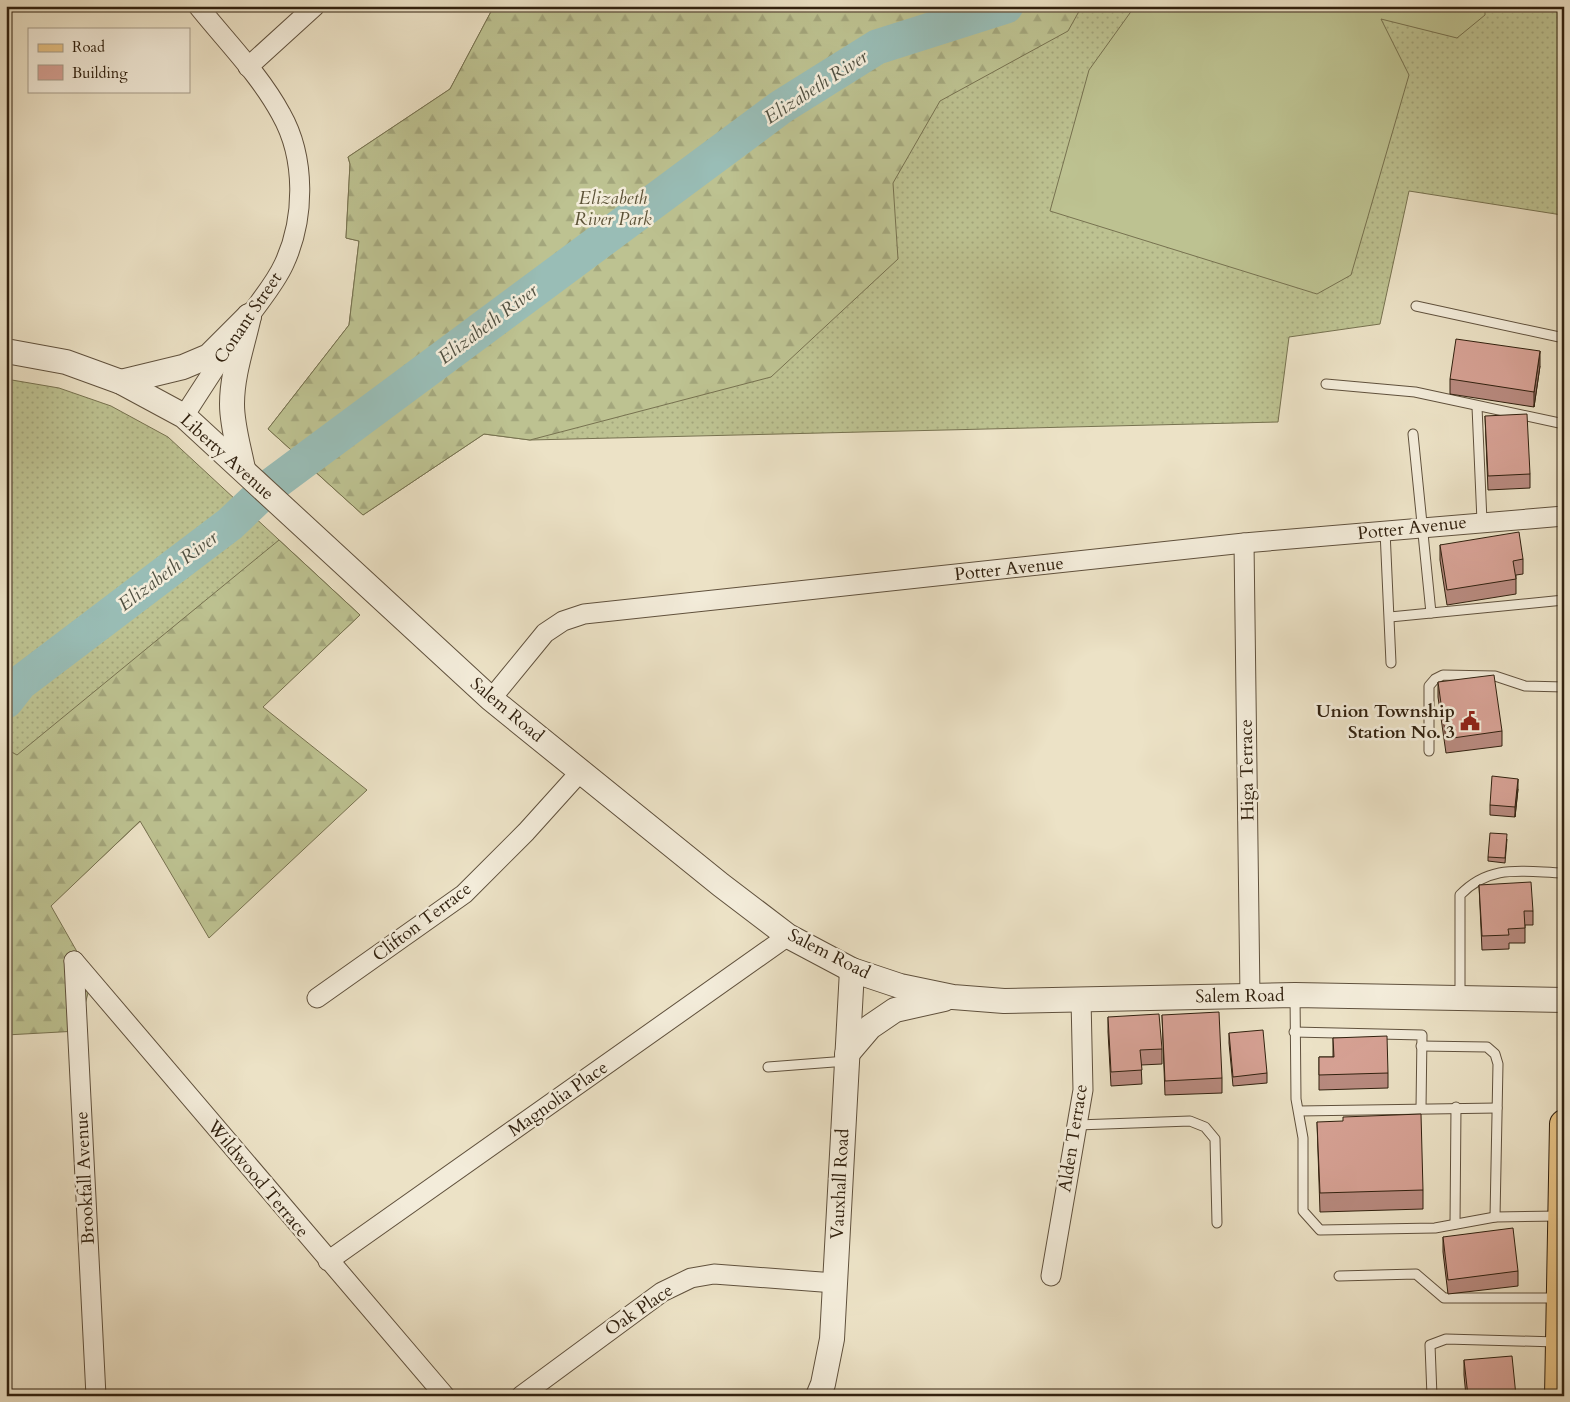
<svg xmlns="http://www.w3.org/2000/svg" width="1570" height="1402" viewBox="0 0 1570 1402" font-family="Cardo,serif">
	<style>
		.grass { fill: url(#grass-dots); stroke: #777250 }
		.forest { fill: url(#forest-firs); stroke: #777250 }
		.pitch { fill: #bdc291; stroke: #777250 }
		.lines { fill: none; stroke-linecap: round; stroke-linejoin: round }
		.river { stroke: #99bdb6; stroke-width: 35 }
		.service-casing { stroke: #60513d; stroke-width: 11 }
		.minor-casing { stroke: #60513d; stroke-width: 21 }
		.tertiary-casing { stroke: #60513d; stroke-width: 26 }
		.primary-casing { stroke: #31210f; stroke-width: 30 }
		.service { stroke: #f3ecda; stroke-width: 9 }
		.minor { stroke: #f3ecda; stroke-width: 19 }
		.tertiary { stroke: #f3ecda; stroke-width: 24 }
		.primary { stroke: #e6c183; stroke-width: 28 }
		.wall { fill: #b88a7f; stroke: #31210f }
		.shaded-wall { fill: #967168; stroke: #31210f }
		.building { fill: #d6a194; stroke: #31210f }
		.labels { text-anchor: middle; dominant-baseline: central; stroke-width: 5; stroke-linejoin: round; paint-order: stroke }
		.park-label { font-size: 18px; font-style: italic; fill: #5b5136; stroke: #f3ecda }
		.street-label { font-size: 18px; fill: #31210f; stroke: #f3ecda }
		.poi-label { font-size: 18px; font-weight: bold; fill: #31210f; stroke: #f3ecda; text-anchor: end }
		.water-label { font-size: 19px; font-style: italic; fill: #505041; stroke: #f3ecda }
	</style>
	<defs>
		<pattern id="grass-dots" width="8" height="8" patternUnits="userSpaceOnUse" patternTransform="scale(1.25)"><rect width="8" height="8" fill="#bdc291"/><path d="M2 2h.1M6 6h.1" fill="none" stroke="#a3a67c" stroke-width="1.8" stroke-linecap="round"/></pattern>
		<pattern id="forest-firs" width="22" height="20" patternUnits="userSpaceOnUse" patternTransform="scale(1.25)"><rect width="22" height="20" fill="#bdc291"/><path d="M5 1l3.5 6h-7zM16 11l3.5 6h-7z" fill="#a3a67c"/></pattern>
	</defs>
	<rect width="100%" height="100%" fill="#ece2c6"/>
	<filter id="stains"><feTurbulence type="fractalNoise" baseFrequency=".004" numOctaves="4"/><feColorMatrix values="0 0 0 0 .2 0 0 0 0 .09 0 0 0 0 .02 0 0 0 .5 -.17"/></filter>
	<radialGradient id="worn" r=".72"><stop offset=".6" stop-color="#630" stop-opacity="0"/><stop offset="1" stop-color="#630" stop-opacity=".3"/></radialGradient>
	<g class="grass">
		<polygon points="494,6 1564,6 1564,200 1562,215 1409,191 1380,324 1289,337 1278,422 530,440 484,434 363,515 268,429 349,325 359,241 346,238 350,164 348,157 450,89"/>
		<polygon points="6,379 59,388 111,406 168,437 360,615 50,906 6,881"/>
	</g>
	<g class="forest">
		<polygon points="494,6 1082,6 1068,31 940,101 893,183 898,259 771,377 530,440 484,434 363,515 268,429 349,325 359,241 346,238 350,164 348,157 450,89"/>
		<polygon points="279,540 360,615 263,707 367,790 209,938 140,821 51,906 92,978 78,1031 6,1035 6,749 17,755"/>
	</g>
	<polygon class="pitch" points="1135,6 1485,6 1485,15 1457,38 1381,19 1409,75 1351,275 1317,294 1050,211 1089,70"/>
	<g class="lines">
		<polyline class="river" points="6,701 20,683 230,524 269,487 781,107 877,47 1006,6"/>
		<defs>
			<g id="service">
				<polyline points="1416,306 1564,338"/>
				<polyline points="1326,384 1415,392 1564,424"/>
				<polyline points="1477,407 1482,521"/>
				<polyline points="1413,434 1431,613"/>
				<polyline points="1385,531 1391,663"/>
				<polyline points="1390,617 1564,600"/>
				<polyline points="1429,751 1429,686 1435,679 1443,675 1495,676 1525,686 1564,687"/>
				<polyline points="1295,995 1296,1099 1303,1138 1303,1211 1320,1230 1435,1228 1495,1217 1559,1216"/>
				<path d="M1460,998V895C1491,863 1523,872 1564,873"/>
				<polyline points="1294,1032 1422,1035 1421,1108"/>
				<polyline points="1421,1046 1487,1047 1495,1054 1498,1064 1495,1217"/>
				<polyline points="768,1067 847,1061"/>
				<polyline points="1299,1111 1497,1108"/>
				<polyline points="1077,1125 1190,1121 1205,1127 1215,1139 1217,1223"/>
				<polyline points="1455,1224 1456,1107"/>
				<polyline points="1339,1276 1416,1274 1444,1298 1558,1298"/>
				<polyline points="1432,1396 1430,1345 1446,1339 1557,1342"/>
			</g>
			<g id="minor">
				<polyline points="248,67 315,6"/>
				<path d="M184,416C204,385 224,354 244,324C257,304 274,286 284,264C305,219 306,158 281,114C260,75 226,41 198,6"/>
				<polyline points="1244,543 1250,997"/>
				<polyline points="491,699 545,633 563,621 584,614 1244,543 1564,516"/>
				<polyline points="74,961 445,1396"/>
				<polyline points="74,961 96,1396"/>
				<polyline points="317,998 464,894 526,832 581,771"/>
				<polyline points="328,1261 788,936"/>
				<polyline points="1051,1276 1083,1090 1081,999"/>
				<polyline points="521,1396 662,1292 691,1278 714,1274 835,1283"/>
			</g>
			<g id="tertiary">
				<polyline points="6,351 66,362 121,382 184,416 491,699 721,885 788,936 852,970 900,986 953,997 1004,1001 1295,995 1564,1000"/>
				<polyline points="121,382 183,367 209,356 249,316"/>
				<path d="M243,469C239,448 232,426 232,404C232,374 243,344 249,316"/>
				<polyline points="847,1054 870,1027 895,1010 944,999"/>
				<polyline points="818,1396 823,1384 832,1339 852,970"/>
			</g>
			<polyline id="primary" points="1559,1396 1564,1124"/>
		</defs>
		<use href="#service" class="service-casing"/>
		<use href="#minor" class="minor-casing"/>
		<use href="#tertiary" class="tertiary-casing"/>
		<use href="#primary" class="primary-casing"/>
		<use href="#service" class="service"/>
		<use href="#minor" class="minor"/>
		<use href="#tertiary" class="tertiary"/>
		<use href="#primary" class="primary"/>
	</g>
	<g class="wall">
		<polygon points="1540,366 1534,407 1450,394 1450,379"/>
		<polygon points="1485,416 1530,474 1530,488 1488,490"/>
		<polygon points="1440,545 1523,559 1523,574 1516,575 1516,594 1447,605 1440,560"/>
		<polygon points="1438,682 1502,731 1502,746 1446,753 1438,697"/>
		<polygon points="1518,789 1515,817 1490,815 1490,805"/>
		<polygon points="1507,839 1505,863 1488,861 1488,857"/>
		<polygon points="1479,885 1533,911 1533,925 1525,925 1525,943 1509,943 1509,949 1482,950"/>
		<polygon points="1162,1015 1222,1078 1222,1093 1165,1095"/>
		<polygon points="1108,1017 1162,1049 1162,1064 1141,1065 1142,1084 1111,1086 1108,1032"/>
		<polygon points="1229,1033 1267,1073 1267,1083 1233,1086 1229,1043"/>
		<polygon points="1333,1038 1388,1073 1388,1088 1319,1090 1319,1057 1333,1057"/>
		<polygon points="1317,1122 1423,1190 1423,1209 1320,1212"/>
		<polygon points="1443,1237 1518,1271 1518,1286 1448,1294 1443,1252"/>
		<polygon points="1464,1360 1516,1396 1466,1396 1464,1375"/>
	</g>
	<g class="shaded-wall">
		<polygon points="1540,351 1540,366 1534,407 1534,392"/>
		<polygon points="1518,779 1518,789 1515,817 1515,807"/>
	</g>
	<g class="building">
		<polygon points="1456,339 1540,351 1534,392 1450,379"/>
		<polygon points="1527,414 1530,474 1488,476 1485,416"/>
		<polygon points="1519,532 1523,559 1513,561 1516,579 1447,590 1440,545"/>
		<polygon points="1494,675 1502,731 1446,739 1438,682"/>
		<polygon points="1492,776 1518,779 1515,807 1490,805"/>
		<polygon points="1490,833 1507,834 1505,858 1488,857"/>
		<polygon points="1531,882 1533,911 1524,911 1525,928 1508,929 1509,935 1482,936 1479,885"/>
		<polygon points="1219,1012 1222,1078 1165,1081 1162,1015"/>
		<polygon points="1159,1014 1162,1049 1140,1050 1142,1070 1111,1072 1108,1017"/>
		<polygon points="1263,1030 1267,1073 1233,1077 1229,1033"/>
		<polygon points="1387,1036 1388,1073 1319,1075 1319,1057 1334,1057 1333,1038"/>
		<polygon points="1421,1114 1423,1190 1320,1193 1317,1122 1343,1121 1343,1117"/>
		<polygon points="1513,1228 1518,1271 1448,1280 1443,1237"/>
		<polygon points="1512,1356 1516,1396 1468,1396 1464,1360"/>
	</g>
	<defs>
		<symbol id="civic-bare" viewBox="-9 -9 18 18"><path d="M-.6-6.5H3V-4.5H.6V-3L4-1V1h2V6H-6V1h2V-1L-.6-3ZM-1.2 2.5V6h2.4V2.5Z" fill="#8f2418" stroke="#f3ecda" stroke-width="2.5" paint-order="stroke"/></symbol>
	</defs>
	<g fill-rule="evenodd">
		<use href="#civic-bare" x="1456" y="707" width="28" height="28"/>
	</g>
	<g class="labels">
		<g class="park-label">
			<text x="613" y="198">Elizabeth<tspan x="613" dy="21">River Park</tspan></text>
		</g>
		<g class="street-label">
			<text transform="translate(248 318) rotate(-56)">Conant Street</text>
			<text transform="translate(227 457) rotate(42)">Liberty Avenue</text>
			<text transform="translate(1412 528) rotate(-6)">Potter Avenue</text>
			<text transform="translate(1009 569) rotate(-6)">Potter Avenue</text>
			<text transform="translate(507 710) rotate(40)">Salem Road</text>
			<text transform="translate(1247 770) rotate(-91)">Higa Terrace</text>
			<text transform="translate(422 922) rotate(-37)">Clifton Terrace</text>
			<text transform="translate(829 954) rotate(27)">Salem Road</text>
			<text transform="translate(1240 996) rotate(-1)">Salem Road</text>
			<text transform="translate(558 1099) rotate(-35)">Magnolia Place</text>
			<text transform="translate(1073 1138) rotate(-81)">Alden Terrace</text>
			<text transform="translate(85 1178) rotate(-93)">Brookfall Avenue</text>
			<text transform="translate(258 1179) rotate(50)">Wildwood Terrace</text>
			<text transform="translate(840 1184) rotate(-87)">Vauxhall Road</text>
			<text transform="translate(639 1310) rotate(-34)">Oak Place</text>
		</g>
		<g class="poi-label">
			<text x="1455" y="711">Union Township<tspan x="1455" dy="21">Station No. 3</tspan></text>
		</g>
		<g class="water-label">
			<text transform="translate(816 87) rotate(-33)">Elizabeth River</text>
			<text transform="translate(488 324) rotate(-37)">Elizabeth River</text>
			<text transform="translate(168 571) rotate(-37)">Elizabeth River</text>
		</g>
	</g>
	<rect width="1570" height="1402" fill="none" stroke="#ece2c6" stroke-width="25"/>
	<rect x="8" y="8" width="1555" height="1387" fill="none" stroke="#31210f" stroke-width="2.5"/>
	<rect x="12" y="12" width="1545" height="1377" fill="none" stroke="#31210f"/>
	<rect x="28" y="28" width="162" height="65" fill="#f3ecda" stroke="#a59b89"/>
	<rect x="38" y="44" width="25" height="8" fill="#e6c183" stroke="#a59b89"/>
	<text x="72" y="52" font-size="15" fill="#31210f">Road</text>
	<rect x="38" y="65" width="25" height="15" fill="#d6a194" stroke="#a59b89"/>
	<text x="72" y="78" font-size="15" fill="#31210f">Building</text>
	<rect width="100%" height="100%" filter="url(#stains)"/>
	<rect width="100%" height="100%" fill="url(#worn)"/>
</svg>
